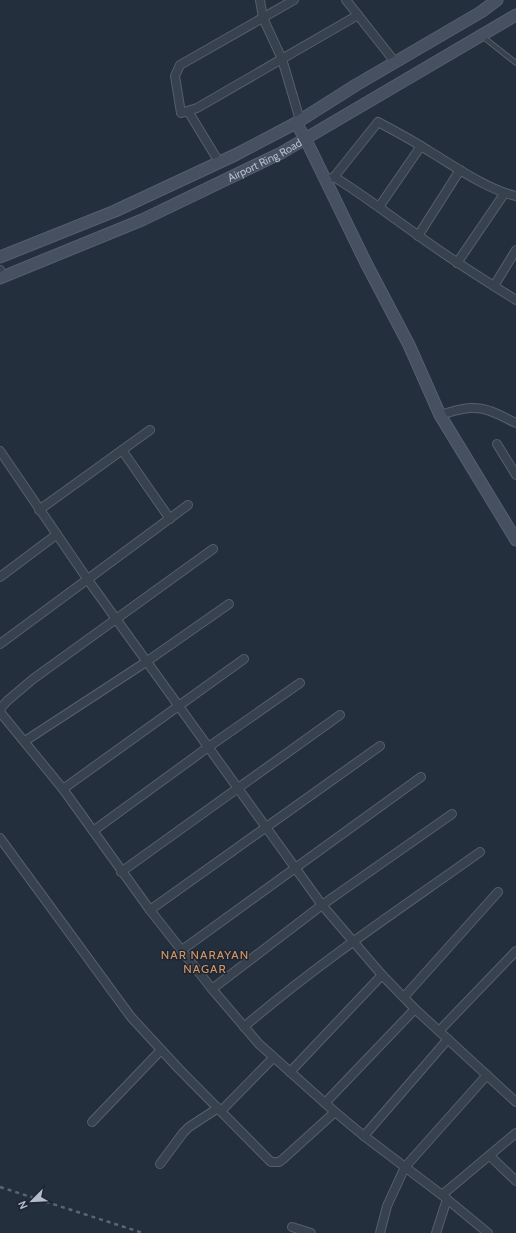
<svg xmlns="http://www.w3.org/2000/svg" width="516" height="1233" viewBox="0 0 516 1233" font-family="Cabin,sans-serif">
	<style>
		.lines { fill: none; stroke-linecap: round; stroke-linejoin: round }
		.lane-casing { stroke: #565f6c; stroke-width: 6 }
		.street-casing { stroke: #565f6c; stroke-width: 10 }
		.secondary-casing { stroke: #565f6c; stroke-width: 13 }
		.lane { stroke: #38414e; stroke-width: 4 }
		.street { stroke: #38414e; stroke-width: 8 }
		.secondary { stroke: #465061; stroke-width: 11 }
		.rail { stroke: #5a6575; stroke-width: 2.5; stroke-dasharray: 4 4; stroke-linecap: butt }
		.labels { text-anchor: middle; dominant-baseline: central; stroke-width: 3; stroke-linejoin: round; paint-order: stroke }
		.street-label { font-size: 11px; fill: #b4bcc9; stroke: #1d2633 }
		.neighbourhood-label { font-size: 12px; letter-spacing: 1px; fill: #d59563; stroke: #1d2633 }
	</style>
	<rect width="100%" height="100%" fill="#242f3e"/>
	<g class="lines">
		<defs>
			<polyline id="lane" points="482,36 516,63"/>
			<g id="street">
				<polyline points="260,0 263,18 282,59 300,120"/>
				<polyline points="294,0 180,65 175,76 181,113 197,108 358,15"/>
				<polyline points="346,0 395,62"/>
				<polyline points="188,111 219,162"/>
				<path d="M334,177L378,122C395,131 412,140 429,151C454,166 488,190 516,196"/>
				<path d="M326,180L334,177C364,195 390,216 419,236C450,259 483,279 516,300"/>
				<polyline points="379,207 421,146"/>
				<polyline points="418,236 460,170"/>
				<polyline points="457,263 504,194"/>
				<polyline points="0,270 1,278"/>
				<polyline points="494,286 516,250"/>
				<path d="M440,415C451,412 463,407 474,408C489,408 503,417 516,423"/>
				<polyline points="497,444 516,475"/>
				<polyline points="122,450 170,519"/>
				<polyline points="0,451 88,580 322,905 382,975 415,1009 516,1102"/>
				<polyline points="39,510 150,430"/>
				<polyline points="0,577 56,535"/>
				<polyline points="0,644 188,505"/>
				<polyline points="0,709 7,701 33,679 213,549"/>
				<polyline points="0,712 63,789 150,910 212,989 259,1044 335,1112 364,1136 442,1195 488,1233"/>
				<polyline points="25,741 146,662 229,604"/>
				<polyline points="63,789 244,659"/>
				<polyline points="93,831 207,748 300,683"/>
				<polyline points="0,838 131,1017 179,1069 271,1162 279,1162 283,1159 335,1112"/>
				<polyline points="121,872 340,715"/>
				<polyline points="150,910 380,746"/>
				<polyline points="182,950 421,777"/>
				<polyline points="212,989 322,905 452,814"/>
				<polyline points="404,997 498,892"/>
				<path d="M244,1027C318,963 400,909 480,852"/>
				<polyline points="439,1031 516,951"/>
				<polyline points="290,1072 382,975"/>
				<polyline points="325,1103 415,1009"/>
				<polyline points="221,1111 273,1058"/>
				<polyline points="92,1122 161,1050"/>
				<polyline points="364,1136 448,1039"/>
				<polyline points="490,1156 516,1181"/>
				<polyline points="160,1164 183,1133 189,1127 218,1108"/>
				<polyline points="442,1195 516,1133"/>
				<polyline points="292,1227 311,1233"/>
				<polyline points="380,1233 387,1206 405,1167 487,1075"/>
				<polyline points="436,1233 447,1199"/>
			</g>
			<g id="secondary">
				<polyline points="296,123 306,140 366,263 409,345 440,415 516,540"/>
				<polyline points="0,257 115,211 235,155 296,123 356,85 481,12 497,0"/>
				<path id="s1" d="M0,278L142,220L281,153L516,15"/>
			</g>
		</defs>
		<use href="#lane" class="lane-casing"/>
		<use href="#street" class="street-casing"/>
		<use href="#secondary" class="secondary-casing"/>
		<use href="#lane" class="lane"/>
		<use href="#street" class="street"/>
		<use href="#secondary" class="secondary"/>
		<polyline class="rail" points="0,1187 143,1233"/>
	</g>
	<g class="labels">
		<g class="street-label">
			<text stroke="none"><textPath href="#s1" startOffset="290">Airport Ring Road</textPath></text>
		</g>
		<g class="neighbourhood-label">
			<text x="205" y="954">NAR NARAYAN<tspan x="205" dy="14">NAGAR</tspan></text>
		</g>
	</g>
	<g transform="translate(32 1201) rotate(246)" stroke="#1d2633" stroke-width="3" paint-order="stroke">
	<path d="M0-3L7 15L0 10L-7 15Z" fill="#b4bcc9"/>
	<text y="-6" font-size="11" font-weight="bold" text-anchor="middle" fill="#b4bcc9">N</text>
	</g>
</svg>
